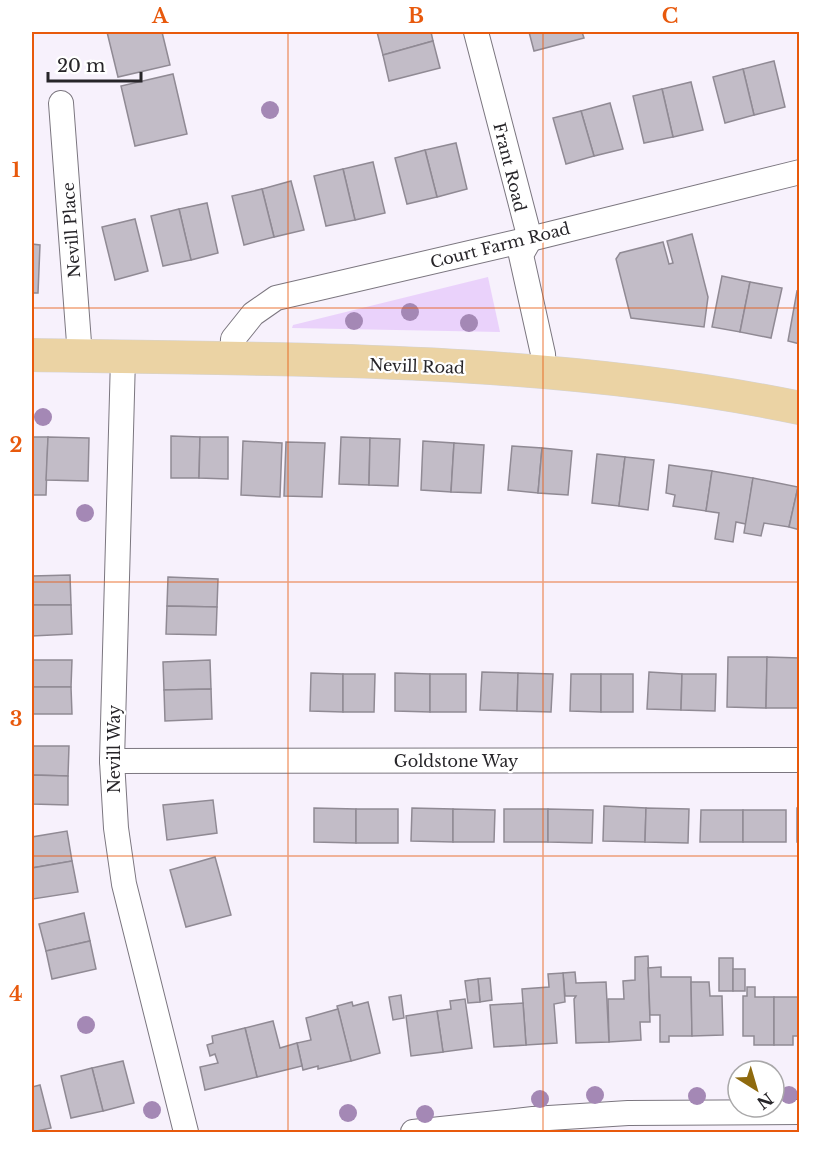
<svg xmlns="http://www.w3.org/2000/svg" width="831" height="1164" viewBox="0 0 831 1164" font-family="'Libre Baskerville',serif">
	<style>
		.green { fill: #ead2fb }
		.building { fill: #c2bcc7; stroke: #908a94; stroke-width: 1.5 }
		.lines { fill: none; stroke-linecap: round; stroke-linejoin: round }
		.minor-casing { stroke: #7b767f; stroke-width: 26 }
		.primary-casing { stroke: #d4d3d4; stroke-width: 34 }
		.minor { stroke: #fff; stroke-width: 24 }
		.primary { stroke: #ebd3a4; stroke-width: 33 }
		.tree { fill: #a488b5 }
		.grid { fill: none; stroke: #e8590c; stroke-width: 1.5; stroke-opacity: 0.55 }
		.labels { text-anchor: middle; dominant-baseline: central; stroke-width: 4.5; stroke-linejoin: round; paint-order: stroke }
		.street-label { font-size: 16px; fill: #272529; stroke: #fff }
		.neatline { fill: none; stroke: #e8590c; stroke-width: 2 }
		.grid-label { font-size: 20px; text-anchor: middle; font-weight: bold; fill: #e8590c }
	</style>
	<rect width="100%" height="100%" fill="#f7f1fc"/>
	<polygon class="green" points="488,277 500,332 292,328 293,325"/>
	<g class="building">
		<polygon points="107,32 162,32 170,65 118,77"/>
		<polygon points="377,32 431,32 433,41 383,55"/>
		<polygon points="529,32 582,32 584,38 534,51"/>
		<polygon points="433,41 440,68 389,81 383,55"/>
		<polygon points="774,61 785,107 754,115 743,69"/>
		<polygon points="743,69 754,115 725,123 713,77"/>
		<polygon points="173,74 187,134 135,146 121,86"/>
		<polygon points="691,82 703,130 673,137 662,89"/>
		<polygon points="662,89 673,137 644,143 633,96"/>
		<polygon points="610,103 623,149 594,156 581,111"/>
		<polygon points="581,111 594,156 566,164 553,118"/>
		<polygon points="456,143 467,189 437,197 425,150"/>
		<polygon points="425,150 437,197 407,204 395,158"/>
		<polygon points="373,162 385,213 355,220 343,169"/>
		<polygon points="343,169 355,220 326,226 314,176"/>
		<polygon points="291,181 304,230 274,237 262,189"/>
		<polygon points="262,189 274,237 244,245 232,196"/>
		<polygon points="207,203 218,253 191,260 179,209"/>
		<polygon points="179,209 191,260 163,266 151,216"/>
		<polygon points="135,219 148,271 115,280 102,227"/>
		<polygon points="692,234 708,297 704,327 631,318 616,259 620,253 663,242 669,264 673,263 667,241"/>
		<polygon points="32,244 40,245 38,293 32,293"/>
		<polygon points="722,276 750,282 740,332 712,327"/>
		<polygon points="750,282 782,288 771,338 740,332"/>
		<polygon points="797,291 800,292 800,344 788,341"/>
		<polygon points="171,436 200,437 199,478 171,478"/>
		<polygon points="32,437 48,437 46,495 32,495"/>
		<polygon points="48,437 89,438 88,481 46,480"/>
		<polygon points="200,437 228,437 228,479 199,478"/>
		<polygon points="341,437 370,438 369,485 339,484"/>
		<polygon points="370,438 400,439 398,486 369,485"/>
		<polygon points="243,441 282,443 280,497 241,495"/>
		<polygon points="423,441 454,443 451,492 421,490"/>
		<polygon points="286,442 325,443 322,497 284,496"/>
		<polygon points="454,443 484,445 481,493 451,492"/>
		<polygon points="512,446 542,448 538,493 508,490"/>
		<polygon points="542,448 572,451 568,495 538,493"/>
		<polygon points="597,454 625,457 619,506 592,503"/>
		<polygon points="625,457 654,460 648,510 619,506"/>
		<polygon points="669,465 712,471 706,511 673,506 675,495 666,493"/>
		<polygon points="712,471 753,478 746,524 736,522 733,542 715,539 719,513 706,511"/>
		<polygon points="753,478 798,487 789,527 764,523 761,536 744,533"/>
		<polygon points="798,487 800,487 800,530 789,527"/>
		<polygon points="70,575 71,605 32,605 32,576"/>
		<polygon points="168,577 218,579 217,607 167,606"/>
		<polygon points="32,605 71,605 72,634 32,636"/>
		<polygon points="167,606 217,607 216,635 166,634"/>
		<polygon points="728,657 767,657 766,708 727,707"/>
		<polygon points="767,657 800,658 800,708 766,708"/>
		<polygon points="32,660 72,660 71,687 32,687"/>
		<polygon points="210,660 211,689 164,690 163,662"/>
		<polygon points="482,672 518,673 517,711 480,710"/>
		<polygon points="649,672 682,674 681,710 647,709"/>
		<polygon points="311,673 343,674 343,712 310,711"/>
		<polygon points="395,673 430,674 430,712 395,711"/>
		<polygon points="518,673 553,674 551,712 517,711"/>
		<polygon points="343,674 375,674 374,712 343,712"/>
		<rect x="430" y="674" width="36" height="38"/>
		<polygon points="571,674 601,674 601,712 570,711"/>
		<rect x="601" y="674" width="32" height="38"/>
		<polygon points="682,674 716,674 715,711 681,710"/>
		<polygon points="32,687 71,687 72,714 32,714"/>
		<polygon points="211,689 212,719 165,721 164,690"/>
		<polygon points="32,746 69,746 68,776 32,775"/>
		<polygon points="32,775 68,776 68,805 32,804"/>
		<polygon points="213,800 217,833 167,840 163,805"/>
		<polygon points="604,806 646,808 645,842 603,841"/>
		<polygon points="314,808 356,809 356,843 314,842"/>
		<polygon points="412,808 453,809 453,842 411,841"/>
		<polygon points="646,808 689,809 688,843 645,842"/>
		<rect x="797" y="808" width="3" height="34"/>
		<rect x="356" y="809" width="42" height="34"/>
		<polygon points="453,809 495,810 494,842 453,842"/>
		<rect x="504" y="809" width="44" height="33"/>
		<polygon points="548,809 593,810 592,843 548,842"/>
		<polygon points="701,810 743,810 743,842 700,842"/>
		<rect x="743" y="810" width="43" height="32"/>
		<polygon points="67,831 72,861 32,868 32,837"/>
		<polygon points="215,857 231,915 186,927 170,870"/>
		<polygon points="72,861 78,892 33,899 32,868"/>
		<polygon points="84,913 90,941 46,951 39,924"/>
		<polygon points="90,941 96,969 52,979 46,951"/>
		<polygon points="648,956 650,1022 640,1022 641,1040 609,1042 608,999 624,999 623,981 635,980 635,957"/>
		<rect x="719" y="958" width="14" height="33"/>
		<polygon points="661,967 661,977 691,977 692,1036 669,1036 669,1042 660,1042 660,1015 650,1015 648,968"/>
		<rect x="733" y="969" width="12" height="22"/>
		<polygon points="575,972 576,983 606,982 609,1042 576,1043 574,999 576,996 565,996 563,973"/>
		<polygon points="563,973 565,1002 554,1004 557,1043 526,1045 522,989 549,987 548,974"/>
		<polygon points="490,978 492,1000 480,1002 478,979"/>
		<polygon points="478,979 480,1002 468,1003 465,981"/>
		<polygon points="691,982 709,982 710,996 722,996 723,1035 692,1036"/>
		<polygon points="747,987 755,987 755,997 774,997 774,1045 754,1045 754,1036 743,1036 743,996 747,996"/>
		<polygon points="401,995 404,1018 393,1020 389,997"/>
		<polygon points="774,997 800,997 800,1036 793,1036 793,1045 774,1045"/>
		<polygon points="465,999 472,1048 443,1052 437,1011 451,1009 450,1001"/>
		<polygon points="352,1002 353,1006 368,1002 380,1053 351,1061 337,1006"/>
		<polygon points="523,1003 526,1045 494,1047 490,1005"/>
		<polygon points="338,1009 351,1061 318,1069 318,1066 303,1070 297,1043 311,1040 306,1018"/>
		<polygon points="437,1011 443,1052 411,1056 406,1016"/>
		<polygon points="273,1021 280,1048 297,1043 302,1066 257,1077 245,1028"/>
		<polygon points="245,1028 257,1077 205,1090 200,1067 218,1063 215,1054 210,1056 207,1045 213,1043 212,1036"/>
		<polygon points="123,1061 134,1103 103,1111 92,1068"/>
		<polygon points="92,1068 103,1111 71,1118 61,1076"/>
		<polygon points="40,1085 51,1128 32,1132 32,1087"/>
	</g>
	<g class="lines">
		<defs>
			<g id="minor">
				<polyline points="476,32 530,239 521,255 543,354 544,371"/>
				<polyline points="61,103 80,356"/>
				<polyline points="123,358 112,761 116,828 124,884 186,1132"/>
				<polyline points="232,358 233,339 253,314 276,298 530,239 800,172"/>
				<polyline points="112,761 800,760"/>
				<polyline points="413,1132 533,1119 628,1113 800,1112"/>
			</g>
			<path id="primary" d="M32,355C288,360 548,356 800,408"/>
		</defs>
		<use href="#minor" class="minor-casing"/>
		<use href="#primary" class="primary-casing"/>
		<use href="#minor" class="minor"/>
		<use href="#primary" class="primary"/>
	</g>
	<g class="tree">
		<circle cx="270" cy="110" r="9"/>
		<circle cx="410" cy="312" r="9"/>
		<circle cx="354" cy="321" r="9"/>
		<circle cx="469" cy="323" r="9"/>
		<circle cx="43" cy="417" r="9"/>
		<circle cx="85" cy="513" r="9"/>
		<circle cx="86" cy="1025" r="9"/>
		<circle cx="595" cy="1095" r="9"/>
		<circle cx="789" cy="1095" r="9"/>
		<circle cx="697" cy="1096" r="9"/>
		<circle cx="540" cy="1099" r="9"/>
		<circle cx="152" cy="1110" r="9"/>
		<circle cx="348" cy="1113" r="9"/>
		<circle cx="425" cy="1114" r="9"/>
	</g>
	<path class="grid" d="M288,32V1132M543,32V1132M32,308H800M32,582H800M32,856H800"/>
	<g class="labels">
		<g class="street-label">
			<text transform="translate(510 167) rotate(76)">Frant Road</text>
			<text transform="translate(71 230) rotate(-94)">Nevill Place</text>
			<text transform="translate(500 245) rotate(-14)">Court Farm Road</text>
			<text transform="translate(417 366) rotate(2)">Nevill Road</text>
			<text transform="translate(114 749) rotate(-90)">Nevill Way</text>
			<text x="456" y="761">Goldstone Way</text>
		</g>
	</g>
	<rect width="831" height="1164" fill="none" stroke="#ffffff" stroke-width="66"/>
	<g transform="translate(756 1089) rotate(143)"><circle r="28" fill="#ffffff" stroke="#a9a8a9" stroke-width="1.5"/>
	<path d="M0-4.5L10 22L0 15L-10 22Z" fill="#8f6a0e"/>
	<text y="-9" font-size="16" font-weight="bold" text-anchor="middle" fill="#272529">N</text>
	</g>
	<path d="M48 72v9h93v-9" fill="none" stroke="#272529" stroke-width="3"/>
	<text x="57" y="72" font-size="18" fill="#272529" stroke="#ffffff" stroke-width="4.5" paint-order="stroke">20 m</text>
	<rect x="33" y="33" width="765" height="1098" class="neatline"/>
	<g class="grid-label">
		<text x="160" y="23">A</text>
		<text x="416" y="23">B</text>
		<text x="670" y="23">C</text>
		<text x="16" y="177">1</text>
		<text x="16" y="452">2</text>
		<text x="16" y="726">3</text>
		<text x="16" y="1001">4</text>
	</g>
</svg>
